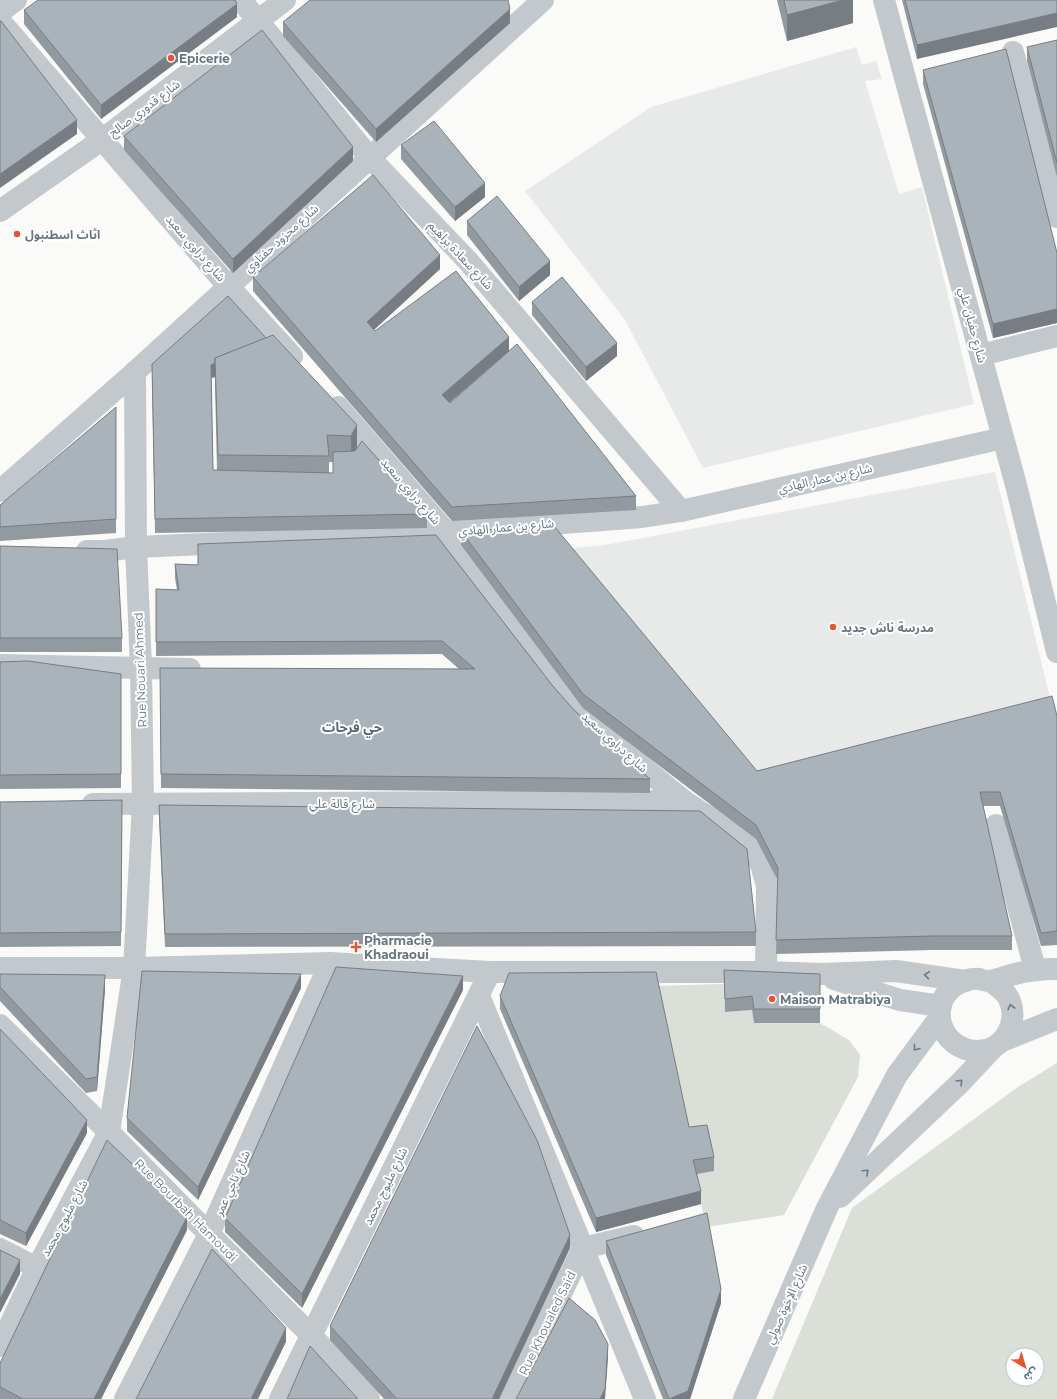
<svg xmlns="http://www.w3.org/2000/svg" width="1057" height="1399" viewBox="0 0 1057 1399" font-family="Montserrat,'Noto Sans Arabic',sans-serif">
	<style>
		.built { fill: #e8e9e9 }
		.green { fill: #dadfd7; fill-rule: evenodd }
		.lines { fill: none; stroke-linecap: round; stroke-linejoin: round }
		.minor { stroke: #c3c8cc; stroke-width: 22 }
		.wall { fill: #929a9f; fill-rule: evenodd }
		.shaded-wall { fill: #777d82 }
		.building { fill: #aab3b9; stroke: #777d82 }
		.oneway { stroke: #6a7a87 }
		.poi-dot { fill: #e4572e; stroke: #fff; stroke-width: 1.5 }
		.labels { text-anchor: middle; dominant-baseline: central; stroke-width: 4; stroke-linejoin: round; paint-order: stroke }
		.poi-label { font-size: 12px; font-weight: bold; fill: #657683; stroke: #fff; text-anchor: start }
		.street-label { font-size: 12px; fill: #657683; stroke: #fff }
		.neighbourhood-label { font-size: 13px; font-weight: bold; fill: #57646e; stroke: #fff }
	</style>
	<rect width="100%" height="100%" fill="#fafaf8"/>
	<g class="built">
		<polygon points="856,47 862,65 876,61 882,79 865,81 899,194 922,187 974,404 703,468 625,320 525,191 651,107"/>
		<polygon points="995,472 1052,706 757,778 567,549 605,545"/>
	</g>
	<g class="green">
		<polygon points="724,984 725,1012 752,1010 754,1023 820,1023 849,1040 860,1055 858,1077 784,1215 707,1227 693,1174 714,1171 689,1141 656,986"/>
		<path d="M1057,1063V1399H772L852,1208L1018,1087ZM1013,1355H1037V1379H1013Z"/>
	</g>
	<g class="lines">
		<g class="minor">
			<polyline points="241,0 370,158 468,261 681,511"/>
			<polyline points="884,0 905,78 1016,485 1057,652"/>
			<polyline points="0,12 16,0"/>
			<polyline points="0,21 228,286 292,356"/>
			<polyline points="1013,52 1057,217"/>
			<polyline points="0,211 103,139 285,0"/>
			<polyline points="981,355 1057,336"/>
			<polyline points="338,407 446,532 542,665 588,719 623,751 684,801 702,813 728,827 747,845 761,864 767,886 766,972"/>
			<polyline points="0,491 135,372 543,0"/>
			<polyline points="87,551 105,551 136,547 392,536 642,517 681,511 1003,438"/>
			<polyline points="0,665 190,669"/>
			<polyline points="93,804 684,801"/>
			<polyline points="996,825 1035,969"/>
			<polyline points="0,968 134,968 330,963 490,972 766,972 822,974 896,971 965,981"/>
			<polyline points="834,979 900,1000 941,1006"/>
			<path d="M990,981C997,986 1004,990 1008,997C1021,1021 1004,1052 976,1051C940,1049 926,1004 956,985C963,981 971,978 979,979C983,980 987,982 991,981C999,979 1007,976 1015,974C1029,970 1042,969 1057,969"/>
			<polyline points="479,996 645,1399"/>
			<polyline points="0,1025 109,1132 209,1234 312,1336 369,1399"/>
			<polyline points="1002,1041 1057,1019"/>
			<polyline points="840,1197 960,1083 993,1048"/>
			<polyline points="583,1248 634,1236"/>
			<polyline points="0,1249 37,1268"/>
			<polyline points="0,1346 37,1268 109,1132 134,968 143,804 141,668 136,547 135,372"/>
			<polyline points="125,1399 209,1234 330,963"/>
			<polyline points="280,1399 490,972"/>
			<polyline points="510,1399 583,1248"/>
			<polyline points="744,1399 827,1208 897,1075 940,1017"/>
		</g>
	</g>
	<g class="wall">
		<polygon points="777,0 853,0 853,23 787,41"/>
		<polygon points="902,0 1057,0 917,59"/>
		<polygon points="24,10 237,17 101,119 24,24"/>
		<polygon points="283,22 510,23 376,142 283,36"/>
		<polygon points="1057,40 1057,177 1027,61 1027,47"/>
		<polygon points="923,70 1057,253 1057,323 993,338 923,84"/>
		<polygon points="124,136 353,161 233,273 124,150"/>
		<polygon points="401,145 485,197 455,221 401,159"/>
		<polygon points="467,221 550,275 519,301 467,235"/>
		<polygon points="440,269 374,330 375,331 509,351 449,403 636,496 636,510 452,521 253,291 253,277"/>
		<polygon points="532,302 617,356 586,381 532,315"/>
		<path d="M266,338L357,425V448L427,514V528L155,533L152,378ZM215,377V384L217,470H213L211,378ZM329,462H333V473H329Z"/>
		<polygon points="0,505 116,519 116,533 0,541"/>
		<polygon points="461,531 757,771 1057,716 1057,945 1041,946 1000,806 983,806 1012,936 1012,950 932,950 776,954 778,881 756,839 583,708 461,545"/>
		<polygon points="436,535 552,685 573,709 650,779 650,793 161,788 160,682 459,669 442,654 156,656 156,589 177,590 175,578 175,564 198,565"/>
		<polygon points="0,546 122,638 122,652 0,652"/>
		<polygon points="0,662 121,674 121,788 0,789"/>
		<polygon points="122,800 121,946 0,947 0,802"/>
		<polygon points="159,805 756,932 756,946 165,947 159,819"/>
		<polygon points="724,970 820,974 820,1023 754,1023 752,1010 725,1012"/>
		<polygon points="0,974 105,989 97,1091 86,1093 0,1001"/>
		<polygon points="301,988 198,1200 127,1131 127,1118"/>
		<polygon points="463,990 302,1308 225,1232 225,1218"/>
		<polygon points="500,996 689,1127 714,1157 714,1171 697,1174 701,1204 596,1232 500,1009"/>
		<polygon points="0,1029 87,1133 26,1246 0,1234"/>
		<polygon points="187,1230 101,1399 0,1399 0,1363"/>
		<polygon points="606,1241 721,1303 690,1399 663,1399 606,1255"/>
		<polygon points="570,1248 499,1399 384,1399 330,1340 330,1326"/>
	</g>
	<g class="shaded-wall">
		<polygon points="843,0 853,0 853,23 787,41 787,15"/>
		<polygon points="237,4 237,17 101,119 101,105"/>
		<polygon points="510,9 510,23 376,142 376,129"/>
		<polygon points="1057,13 1057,27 917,59 917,45"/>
		<polygon points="77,120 77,134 0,188 0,174"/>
		<polygon points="353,147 353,161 233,273 233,259"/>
		<polygon points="485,183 485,197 455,221 455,207"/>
		<polygon points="440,255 440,269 367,336 367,322"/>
		<polygon points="550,261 550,275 519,301 519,287"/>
		<polygon points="1057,309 1057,323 993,338 993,324"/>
		<polygon points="509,337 509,351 442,409 442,395"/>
		<polygon points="617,343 617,356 586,381 586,367"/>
		<polygon points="215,363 215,377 211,378 211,365"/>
		<polygon points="357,425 357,451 351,462 351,436"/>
		<polygon points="301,974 301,988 198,1200 198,1187"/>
		<polygon points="105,975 105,989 97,1091 97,1077"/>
		<polygon points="463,976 463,990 302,1308 302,1294"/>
		<polygon points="87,1120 87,1133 26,1246 26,1233"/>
		<polygon points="701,1191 701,1204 596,1232 596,1218"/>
		<polygon points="187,1217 187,1230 101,1399 94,1399"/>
		<polygon points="570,1235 570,1248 499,1399 492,1399"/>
		<polygon points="20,1260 20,1274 0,1313 0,1299"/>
		<polygon points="721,1289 721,1303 690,1399 669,1399"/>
		<polygon points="286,1328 286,1342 258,1399 251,1399"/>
		<polygon points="608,1344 608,1358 605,1399 600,1399"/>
	</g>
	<g class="building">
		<polygon points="38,0 235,0 237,4 101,105 24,10"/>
		<polygon points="310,0 508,0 510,9 376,129 283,22"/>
		<polygon points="784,0 843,0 787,15"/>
		<polygon points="905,0 1057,0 1057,13 917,45"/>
		<polygon points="0,21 1,21 77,120 0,174"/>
		<polygon points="262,30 353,147 233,259 124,136"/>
		<polygon points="1057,40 1057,163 1027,47"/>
		<polygon points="1006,49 1057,253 1057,309 993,324 923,70"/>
		<polygon points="434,121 485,183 455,207 401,145"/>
		<polygon points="373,175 440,255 367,322 375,331 456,271 509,337 442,395 450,403 517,344 636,496 452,507 253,277"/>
		<polygon points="497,196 550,261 519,287 467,221"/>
		<polygon points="562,277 617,343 586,367 532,302"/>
		<polygon points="228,296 266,338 215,358 215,363 211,365 213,470 333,473 333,452 355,451 362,441 427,514 155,519 152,364"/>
		<polygon points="273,335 357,425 351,436 327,435 329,456 218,455 215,358"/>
		<polygon points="116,407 116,519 0,527 0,505"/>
		<polygon points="554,526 757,771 1052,696 1057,716 1057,931 1041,933 1000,792 980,792 1012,936 932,936 776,940 778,868 756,825 583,694 461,531"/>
		<polygon points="436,535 552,685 573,709 650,779 161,774 160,668 475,669 442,641 156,642 156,589 179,590 175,564 198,565 198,544"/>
		<polygon points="0,546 117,549 122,638 0,638"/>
		<polygon points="28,661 121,674 121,774 0,775 0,662"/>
		<polygon points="122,800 121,932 0,933 0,802"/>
		<polygon points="159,805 700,811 747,849 756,932 165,934"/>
		<polygon points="336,967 463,976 302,1294 225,1218"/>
		<polygon points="724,970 820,974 820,1009 754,1009 752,996 725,999"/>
		<polygon points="142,971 301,974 198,1187 127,1118"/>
		<polygon points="656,972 689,1127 707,1125 714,1157 693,1160 701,1191 596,1218 500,996 509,973"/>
		<polygon points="0,974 105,975 97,1077 86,1079 0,987"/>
		<polygon points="477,1026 537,1140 570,1235 492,1399 397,1399 330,1326"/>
		<polygon points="0,1029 87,1120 26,1233 0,1220"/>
		<polygon points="107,1140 187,1217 94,1399 23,1399 0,1387 0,1363"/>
		<polygon points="707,1213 721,1289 688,1391 669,1399 606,1241"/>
		<polygon points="212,1249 286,1328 251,1399 136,1399"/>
		<polygon points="0,1250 20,1260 0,1299"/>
		<polygon points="569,1298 595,1320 608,1344 605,1389 600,1399 516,1399"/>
		<polygon points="310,1346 358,1399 287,1399"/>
	</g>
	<defs><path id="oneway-chevron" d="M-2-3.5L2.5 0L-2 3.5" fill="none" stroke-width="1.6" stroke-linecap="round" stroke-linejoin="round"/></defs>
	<g class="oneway">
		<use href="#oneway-chevron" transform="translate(927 975) rotate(-172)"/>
		<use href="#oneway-chevron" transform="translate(1011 1007) rotate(-103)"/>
		<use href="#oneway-chevron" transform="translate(916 1048) rotate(127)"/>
		<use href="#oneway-chevron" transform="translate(960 1082) rotate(-45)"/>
		<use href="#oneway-chevron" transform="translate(866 1172) rotate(-43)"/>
	</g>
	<g class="poi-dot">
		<circle cx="171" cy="58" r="4"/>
		<circle cx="17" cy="234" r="4"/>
		<circle cx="833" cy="627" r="4"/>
		<path d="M354 941h4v4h4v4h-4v4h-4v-4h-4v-4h4z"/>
		<circle cx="772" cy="999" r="4"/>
	</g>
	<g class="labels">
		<g class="poi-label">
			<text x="179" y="58">Epicerie</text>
			<text x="25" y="234">اثاث اسطنبول</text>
			<text x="841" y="627">مدرسة ناش جديد</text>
			<text x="364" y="940">Pharmacie<tspan x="364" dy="14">Khadraoui</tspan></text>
			<text x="780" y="999">Maison Matrabiya</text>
		</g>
		<g class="street-label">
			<text transform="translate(144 108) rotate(-37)">شارع قدوري صالح</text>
			<text transform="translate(281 238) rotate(-42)">شارع محزود حفناوي</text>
			<text transform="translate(196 248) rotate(49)">شارع دراوي سعيد</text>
			<text transform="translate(461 255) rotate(47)">شارع سعادة براهيم</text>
			<text transform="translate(973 325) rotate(75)">شارع حفيان علي</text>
			<text transform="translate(825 478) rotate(-13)">شارع بن عمار الهادي</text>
			<text transform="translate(411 491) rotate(49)">شارع دراوي سعيد</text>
			<text transform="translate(506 527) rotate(-5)">شارع بن عمار الهادي</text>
			<text transform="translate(140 670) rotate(-92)">Rue Nouari Ahmed</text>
			<text transform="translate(615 742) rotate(42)">شارع دراوي سعيد</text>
			<text x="342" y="803">شارع قالة علي</text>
			<text transform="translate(232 1183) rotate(-66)">شارع ناجي عمر</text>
			<text transform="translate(385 1186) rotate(-64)">شارع مليوح محمد</text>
			<text transform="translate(186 1210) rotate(45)">Rue Bourbah Hamoudi</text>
			<text transform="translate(64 1218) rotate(-62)">شارع مليوح محمد</text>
			<text transform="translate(786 1304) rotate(-66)">شارع الإخوة صولي</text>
			<text transform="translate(547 1323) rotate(-64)">Rue Khoualed Said</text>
		</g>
		<g class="neighbourhood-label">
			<text x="352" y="727">حي فرحات</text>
		</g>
	</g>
	<g transform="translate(1025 1367) rotate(142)"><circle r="19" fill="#ffffff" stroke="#c1c8cd"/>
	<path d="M0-3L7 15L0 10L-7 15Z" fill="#e4572e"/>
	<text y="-6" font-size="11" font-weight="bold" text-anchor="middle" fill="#657683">ش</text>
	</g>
</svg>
